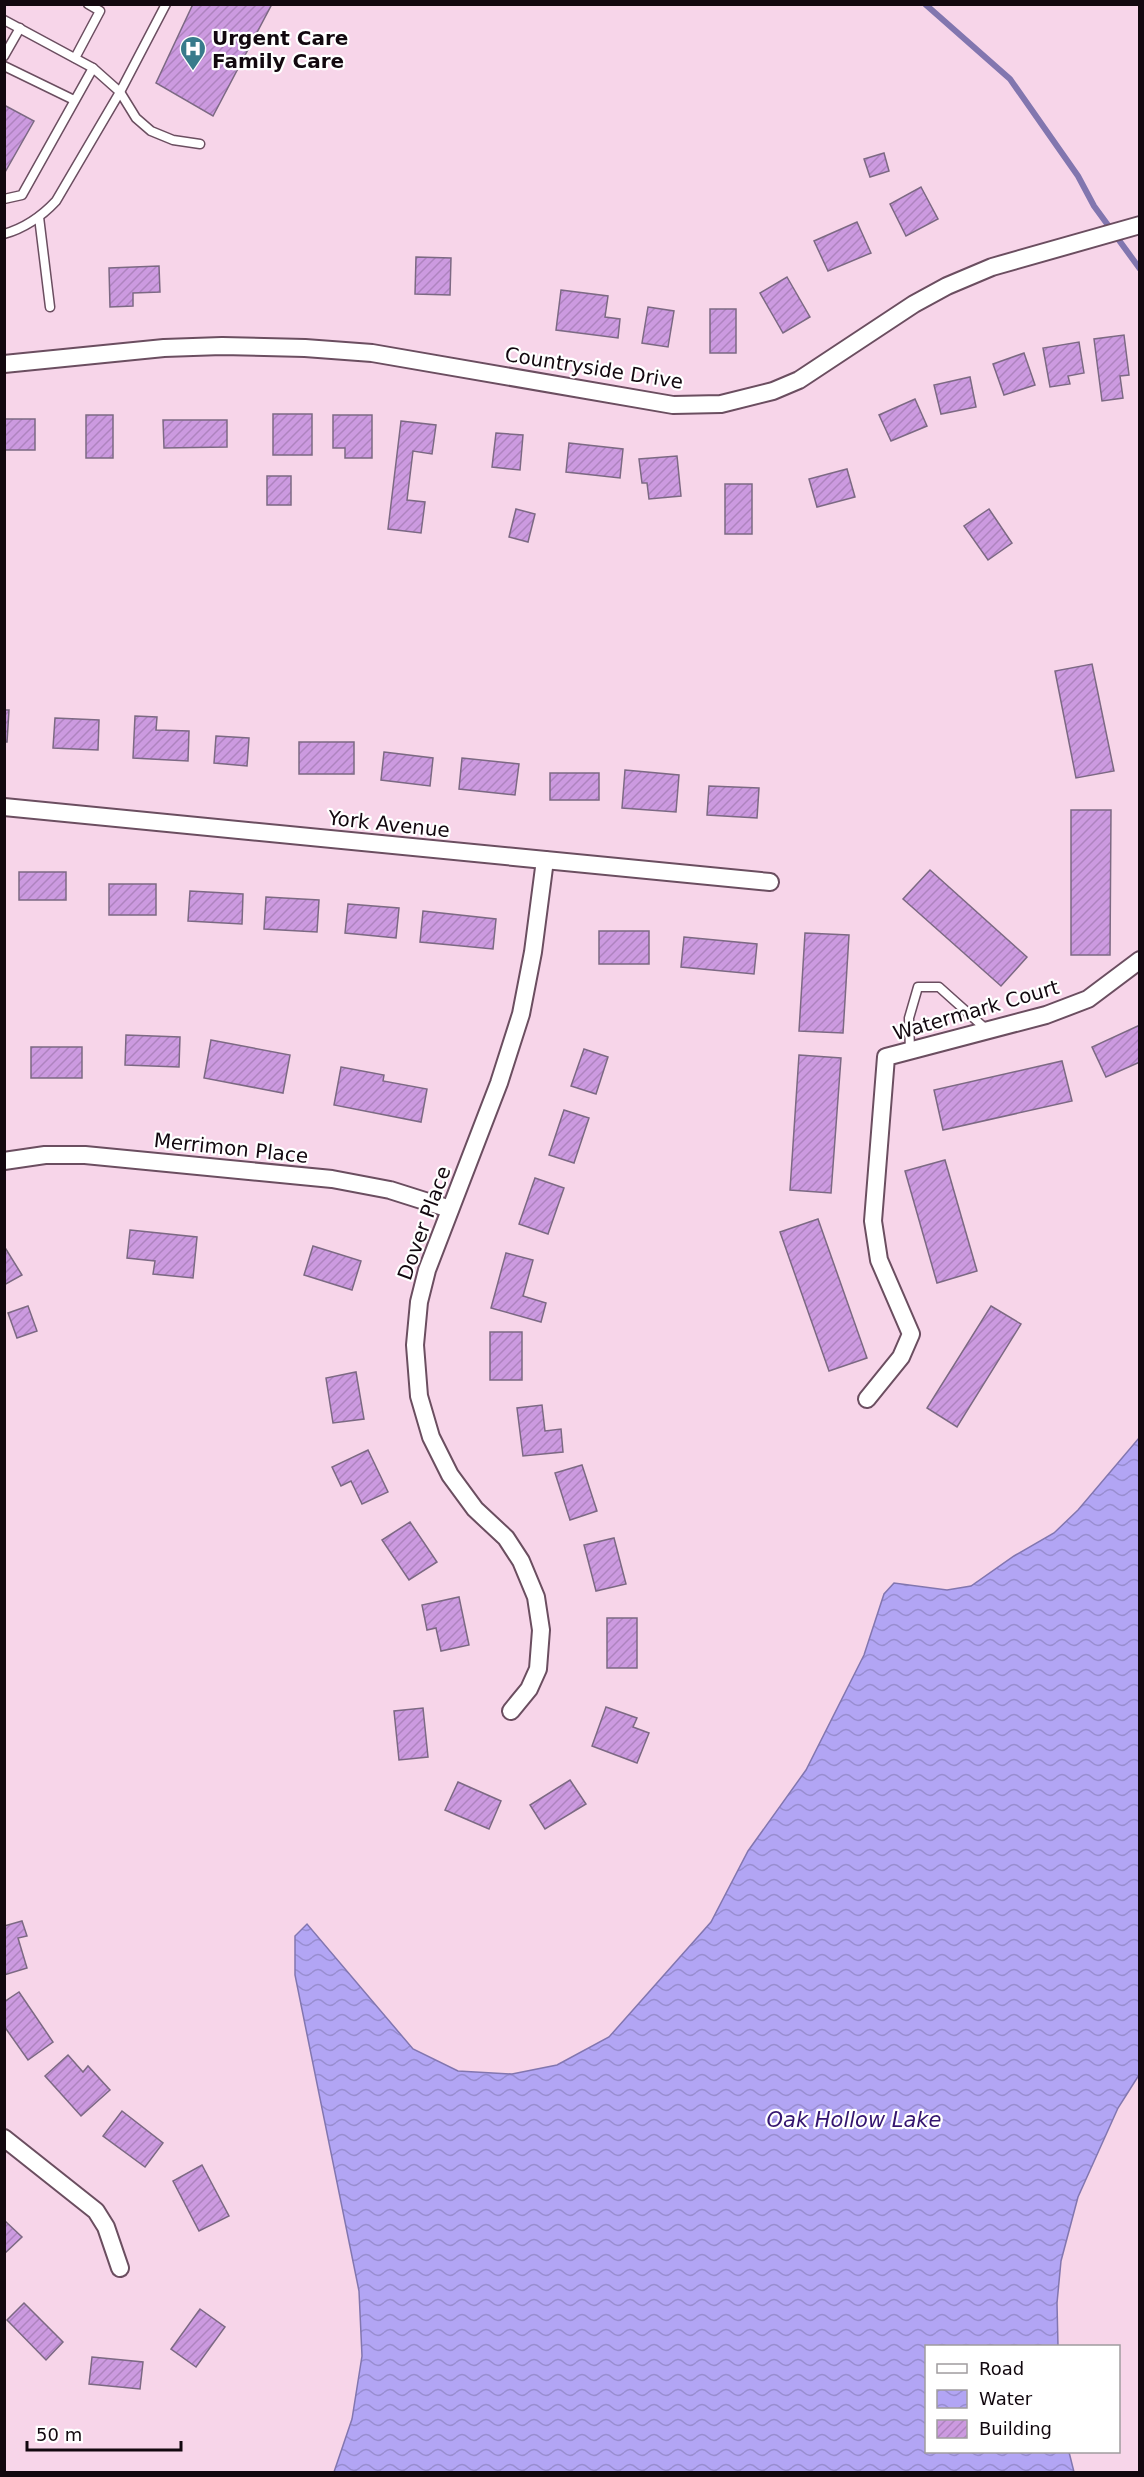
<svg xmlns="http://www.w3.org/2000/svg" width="1144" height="2477" viewBox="0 0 1144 2477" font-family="'DejaVu Sans',sans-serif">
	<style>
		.water { fill: url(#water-waves); stroke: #8276af; stroke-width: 1.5 }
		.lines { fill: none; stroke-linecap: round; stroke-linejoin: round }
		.stream { stroke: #8276af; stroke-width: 6 }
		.building { fill: url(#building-hatch); stroke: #7c6983; stroke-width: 1.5 }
		.service-casing { stroke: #6b4e60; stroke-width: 11 }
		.minor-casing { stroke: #6b4e60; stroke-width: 20 }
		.service { stroke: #fff; stroke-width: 8 }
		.minor { stroke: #fff; stroke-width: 16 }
		.labels { text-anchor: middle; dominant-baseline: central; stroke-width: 4.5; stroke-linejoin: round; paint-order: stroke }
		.poi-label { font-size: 20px; font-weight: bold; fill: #12080f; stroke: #fff; text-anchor: start }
		.street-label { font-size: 20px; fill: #12080f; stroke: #fff }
		.water-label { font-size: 21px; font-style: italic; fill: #34156f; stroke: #fff }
	</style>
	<defs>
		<pattern id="water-waves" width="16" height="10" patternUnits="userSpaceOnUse" patternTransform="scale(1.5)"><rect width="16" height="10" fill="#b2a5f4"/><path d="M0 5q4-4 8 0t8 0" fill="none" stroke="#988dd0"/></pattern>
		<pattern id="building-hatch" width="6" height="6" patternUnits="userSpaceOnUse" patternTransform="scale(1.5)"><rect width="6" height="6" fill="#cc9ae0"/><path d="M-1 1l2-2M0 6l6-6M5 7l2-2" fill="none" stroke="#ae83bf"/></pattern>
	</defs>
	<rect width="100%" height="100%" fill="#f7d5e9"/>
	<polygon class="water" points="1139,1438 1139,2075 1118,2108 1078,2197 1061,2261 1057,2303 1058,2346 926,2346 926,2452 1069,2452 1074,2472 334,2472 352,2419 362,2356 359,2291 295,1975 295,1936 307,1924 413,2049 458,2071 512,2074 557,2065 609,2037 711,1922 748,1851 806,1770 864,1655 884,1594 894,1583 947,1590 971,1586 1014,1556 1054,1533 1078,1510"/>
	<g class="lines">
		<polyline class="stream" points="925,4 1010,79 1078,176 1094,206 1140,269"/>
	</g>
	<g class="building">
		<polygon points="193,4 272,4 213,116 156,83"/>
		<polygon points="4,105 34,121 4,174"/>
		<polygon points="884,153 889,171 870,177 864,159"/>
		<polygon points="921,187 938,219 906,236 890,204"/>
		<polygon points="857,222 871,253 828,271 814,241"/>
		<polygon points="416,257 451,258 450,295 415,294"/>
		<polygon points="159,266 160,292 133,293 133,306 110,307 109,268"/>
		<polygon points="787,277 810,317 783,333 760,293"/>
		<polygon points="561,290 608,296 605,317 620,319 618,338 556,330"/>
		<polygon points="648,307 674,311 668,347 642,343"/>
		<rect x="710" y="309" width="26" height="44"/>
		<polygon points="1124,335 1129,375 1120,376 1123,398 1102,401 1094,339"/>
		<polygon points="1079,342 1084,373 1068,376 1070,384 1050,387 1043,348"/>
		<polygon points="1024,353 1035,385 1004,395 993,364"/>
		<polygon points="970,377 976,407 941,414 934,385"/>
		<polygon points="915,399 927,426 891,441 879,415"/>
		<rect x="273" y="414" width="39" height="41"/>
		<rect x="86" y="415" width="27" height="43"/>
		<polygon points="333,415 372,415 372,458 345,458 345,448 333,448"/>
		<rect x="4" y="419" width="31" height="31"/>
		<polygon points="163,420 227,420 227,447 164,448"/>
		<polygon points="401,421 436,425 432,454 413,451 407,500 425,502 421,533 388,529"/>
		<polygon points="496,433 523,435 520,470 492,467"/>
		<polygon points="569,443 623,449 620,478 566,472"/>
		<polygon points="677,456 681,496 649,499 647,483 642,483 639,459"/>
		<polygon points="847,469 855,497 817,507 809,479"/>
		<rect x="267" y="476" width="24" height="29"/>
		<rect x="725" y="484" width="27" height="50"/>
		<polygon points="516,509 535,514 528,542 509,537"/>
		<polygon points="989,509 1012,543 988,560 964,526"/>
		<polygon points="1092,664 1114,771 1076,778 1055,671"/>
		<polygon points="4,710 9,710 7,742 4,742"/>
		<polygon points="135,716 157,717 156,730 189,731 188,761 133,758"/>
		<polygon points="55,718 99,720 98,750 53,748"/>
		<polygon points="216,736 249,738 247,766 214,763"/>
		<rect x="299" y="742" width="55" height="32"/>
		<polygon points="384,752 433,758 430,786 381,780"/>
		<polygon points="462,758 519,764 515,795 459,789"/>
		<polygon points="625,770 679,775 676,812 622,808"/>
		<rect x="550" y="773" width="49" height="27"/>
		<polygon points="709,786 759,788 757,818 707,815"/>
		<polygon points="1071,810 1111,810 1110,955 1071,955"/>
		<polygon points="930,870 1027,957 1001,986 903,899"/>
		<rect x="19" y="872" width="47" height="28"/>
		<rect x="109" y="884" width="47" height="31"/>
		<polygon points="190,891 243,894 242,924 188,921"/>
		<polygon points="266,897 319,900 317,932 264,929"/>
		<polygon points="348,904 399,908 396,938 345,933"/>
		<polygon points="423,911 496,919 493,949 420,942"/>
		<rect x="599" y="931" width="50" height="33"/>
		<polygon points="805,933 849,935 843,1033 799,1031"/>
		<polygon points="684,937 757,944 754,974 681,967"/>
		<polygon points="1140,1025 1140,1062 1106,1077 1092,1047"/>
		<polygon points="126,1035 180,1037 179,1067 125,1065"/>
		<polygon points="211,1040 290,1055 283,1093 204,1078"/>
		<rect x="31" y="1047" width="51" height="31"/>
		<polygon points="584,1049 608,1057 596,1094 571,1086"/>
		<polygon points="799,1055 841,1058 831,1193 790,1190"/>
		<polygon points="1062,1061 1072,1101 943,1130 934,1090"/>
		<polygon points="341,1067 384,1075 383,1081 427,1089 421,1122 334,1105"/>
		<polygon points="564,1110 589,1118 574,1163 549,1155"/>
		<polygon points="945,1160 977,1271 937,1283 905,1171"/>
		<polygon points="535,1178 564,1188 548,1234 519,1224"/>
		<polygon points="818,1219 867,1358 829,1371 780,1232"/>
		<polygon points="130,1230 197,1237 193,1278 153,1274 155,1261 127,1258"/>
		<polygon points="4,1246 22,1275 4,1285"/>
		<polygon points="313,1246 361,1261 352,1290 304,1275"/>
		<polygon points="506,1253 533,1260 523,1296 546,1303 541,1322 491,1308"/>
		<polygon points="28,1306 37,1331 17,1338 8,1313"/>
		<polygon points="991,1306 1021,1324 957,1427 927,1408"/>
		<rect x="490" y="1332" width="32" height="48"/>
		<polygon points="356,1372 364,1419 333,1423 326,1378"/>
		<polygon points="542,1405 545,1431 561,1429 563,1452 523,1456 517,1408"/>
		<polygon points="368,1450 388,1492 362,1504 351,1481 341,1486 332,1467"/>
		<polygon points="582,1465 597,1511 570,1520 555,1473"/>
		<polygon points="410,1522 437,1562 409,1580 382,1540"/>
		<polygon points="614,1538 626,1584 596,1591 584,1545"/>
		<polygon points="459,1597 469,1645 441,1651 436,1628 427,1630 422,1605"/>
		<rect x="607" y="1618" width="30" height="50"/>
		<polygon points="606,1707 637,1718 633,1727 649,1733 637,1763 592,1746"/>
		<polygon points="423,1708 428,1757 399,1760 394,1711"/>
		<polygon points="570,1780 586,1804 545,1829 530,1805"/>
		<polygon points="458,1782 501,1801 489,1829 445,1810"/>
		<polygon points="22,1921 27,1936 18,1938 27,1968 4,1975 4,1926"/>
		<polygon points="19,1992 53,2042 28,2060 4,2026 4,2002"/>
		<polygon points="68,2055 83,2072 88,2066 110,2090 81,2116 45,2076"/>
		<polygon points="122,2111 163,2143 145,2167 103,2136"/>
		<polygon points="202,2165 229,2216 199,2231 173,2181"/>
		<polygon points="4,2220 22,2237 4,2254"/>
		<polygon points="24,2303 63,2342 46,2360 7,2320"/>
		<polygon points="200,2309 225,2327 196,2367 171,2349"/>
		<polygon points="92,2357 143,2362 140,2389 89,2384"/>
	</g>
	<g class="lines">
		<defs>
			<g id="service">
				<polyline points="4,20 93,68 120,92 136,118 151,131 173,140 200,144"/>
				<polyline points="4,56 20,28"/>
				<polyline points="75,58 100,11 88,4"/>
				<polyline points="4,66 74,100"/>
				<polyline points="4,199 22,195 93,68"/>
				<polyline points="39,217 50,307"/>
				<path d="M4,234C25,228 42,216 56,201L120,92L166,4"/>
				<polyline points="910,1051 909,1018 918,987 939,987 987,1030"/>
			</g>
			<g id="minor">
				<polyline points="4,364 164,348 222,346 305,348 372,353 673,405 721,404 773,391 799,380 914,304 947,286 992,267 1140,225"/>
				<polyline points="4,807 770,882"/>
				<polyline points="4,1161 45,1155 85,1155 332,1179 390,1190 450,1209"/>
				<polyline points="867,1399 901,1357 911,1334 879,1260 873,1221 886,1057 1046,1015 1088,999 1140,960"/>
				<polyline points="511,1711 529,1689 538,1669 541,1630 536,1597 521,1561 506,1538 475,1509 450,1475 431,1437 419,1396 415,1345 419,1302 427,1270 499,1083 521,1014 533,952 545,860"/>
				<polyline points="4,2138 96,2211 106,2227 120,2268"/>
			</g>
		</defs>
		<use href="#service" class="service-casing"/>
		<use href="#minor" class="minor-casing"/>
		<use href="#service" class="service"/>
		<use href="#minor" class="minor"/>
	</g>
	<defs>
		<symbol id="hospital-pin" viewBox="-11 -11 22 30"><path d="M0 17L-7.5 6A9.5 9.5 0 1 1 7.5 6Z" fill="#387b8b" stroke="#fff"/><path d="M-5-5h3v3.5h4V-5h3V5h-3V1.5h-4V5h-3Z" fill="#fff"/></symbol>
	</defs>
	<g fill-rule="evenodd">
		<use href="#hospital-pin" x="178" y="34" width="30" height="40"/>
	</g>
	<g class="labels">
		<g class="poi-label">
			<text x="212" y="38">Urgent Care<tspan x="212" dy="23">Family Care</tspan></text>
		</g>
		<g class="street-label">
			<text transform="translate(594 368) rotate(9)">Countryside Drive</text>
			<text transform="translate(389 824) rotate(6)">York Avenue</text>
			<text transform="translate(976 1010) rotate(-16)">Watermark Court</text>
			<text transform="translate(231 1148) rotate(6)">Merrimon Place</text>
			<text transform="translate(424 1223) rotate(-70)">Dover Place</text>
		</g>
		<g class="water-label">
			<text x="854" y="2120">Oak Hollow Lake</text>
		</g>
	</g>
	<rect width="1144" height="2477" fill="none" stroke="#12080f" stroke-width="12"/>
	<rect x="925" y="2345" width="195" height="108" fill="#ffffff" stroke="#a09c9f" stroke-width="1.5"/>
	<rect x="937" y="2364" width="30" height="9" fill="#ffffff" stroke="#a09c9f" stroke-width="1.5"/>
	<text x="979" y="2375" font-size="18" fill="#12080f">Road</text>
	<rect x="937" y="2390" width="30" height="18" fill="url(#water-waves)" stroke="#a09c9f" stroke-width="1.5"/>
	<text x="979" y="2405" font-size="18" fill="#12080f">Water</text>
	<rect x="937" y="2420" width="30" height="18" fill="url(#building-hatch)" stroke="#a09c9f" stroke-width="1.5"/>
	<text x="979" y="2435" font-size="18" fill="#12080f">Building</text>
	<path d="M27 2441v9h154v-9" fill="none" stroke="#12080f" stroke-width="3"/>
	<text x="36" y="2441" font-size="18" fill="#12080f" stroke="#ffffff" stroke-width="4.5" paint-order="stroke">50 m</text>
</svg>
